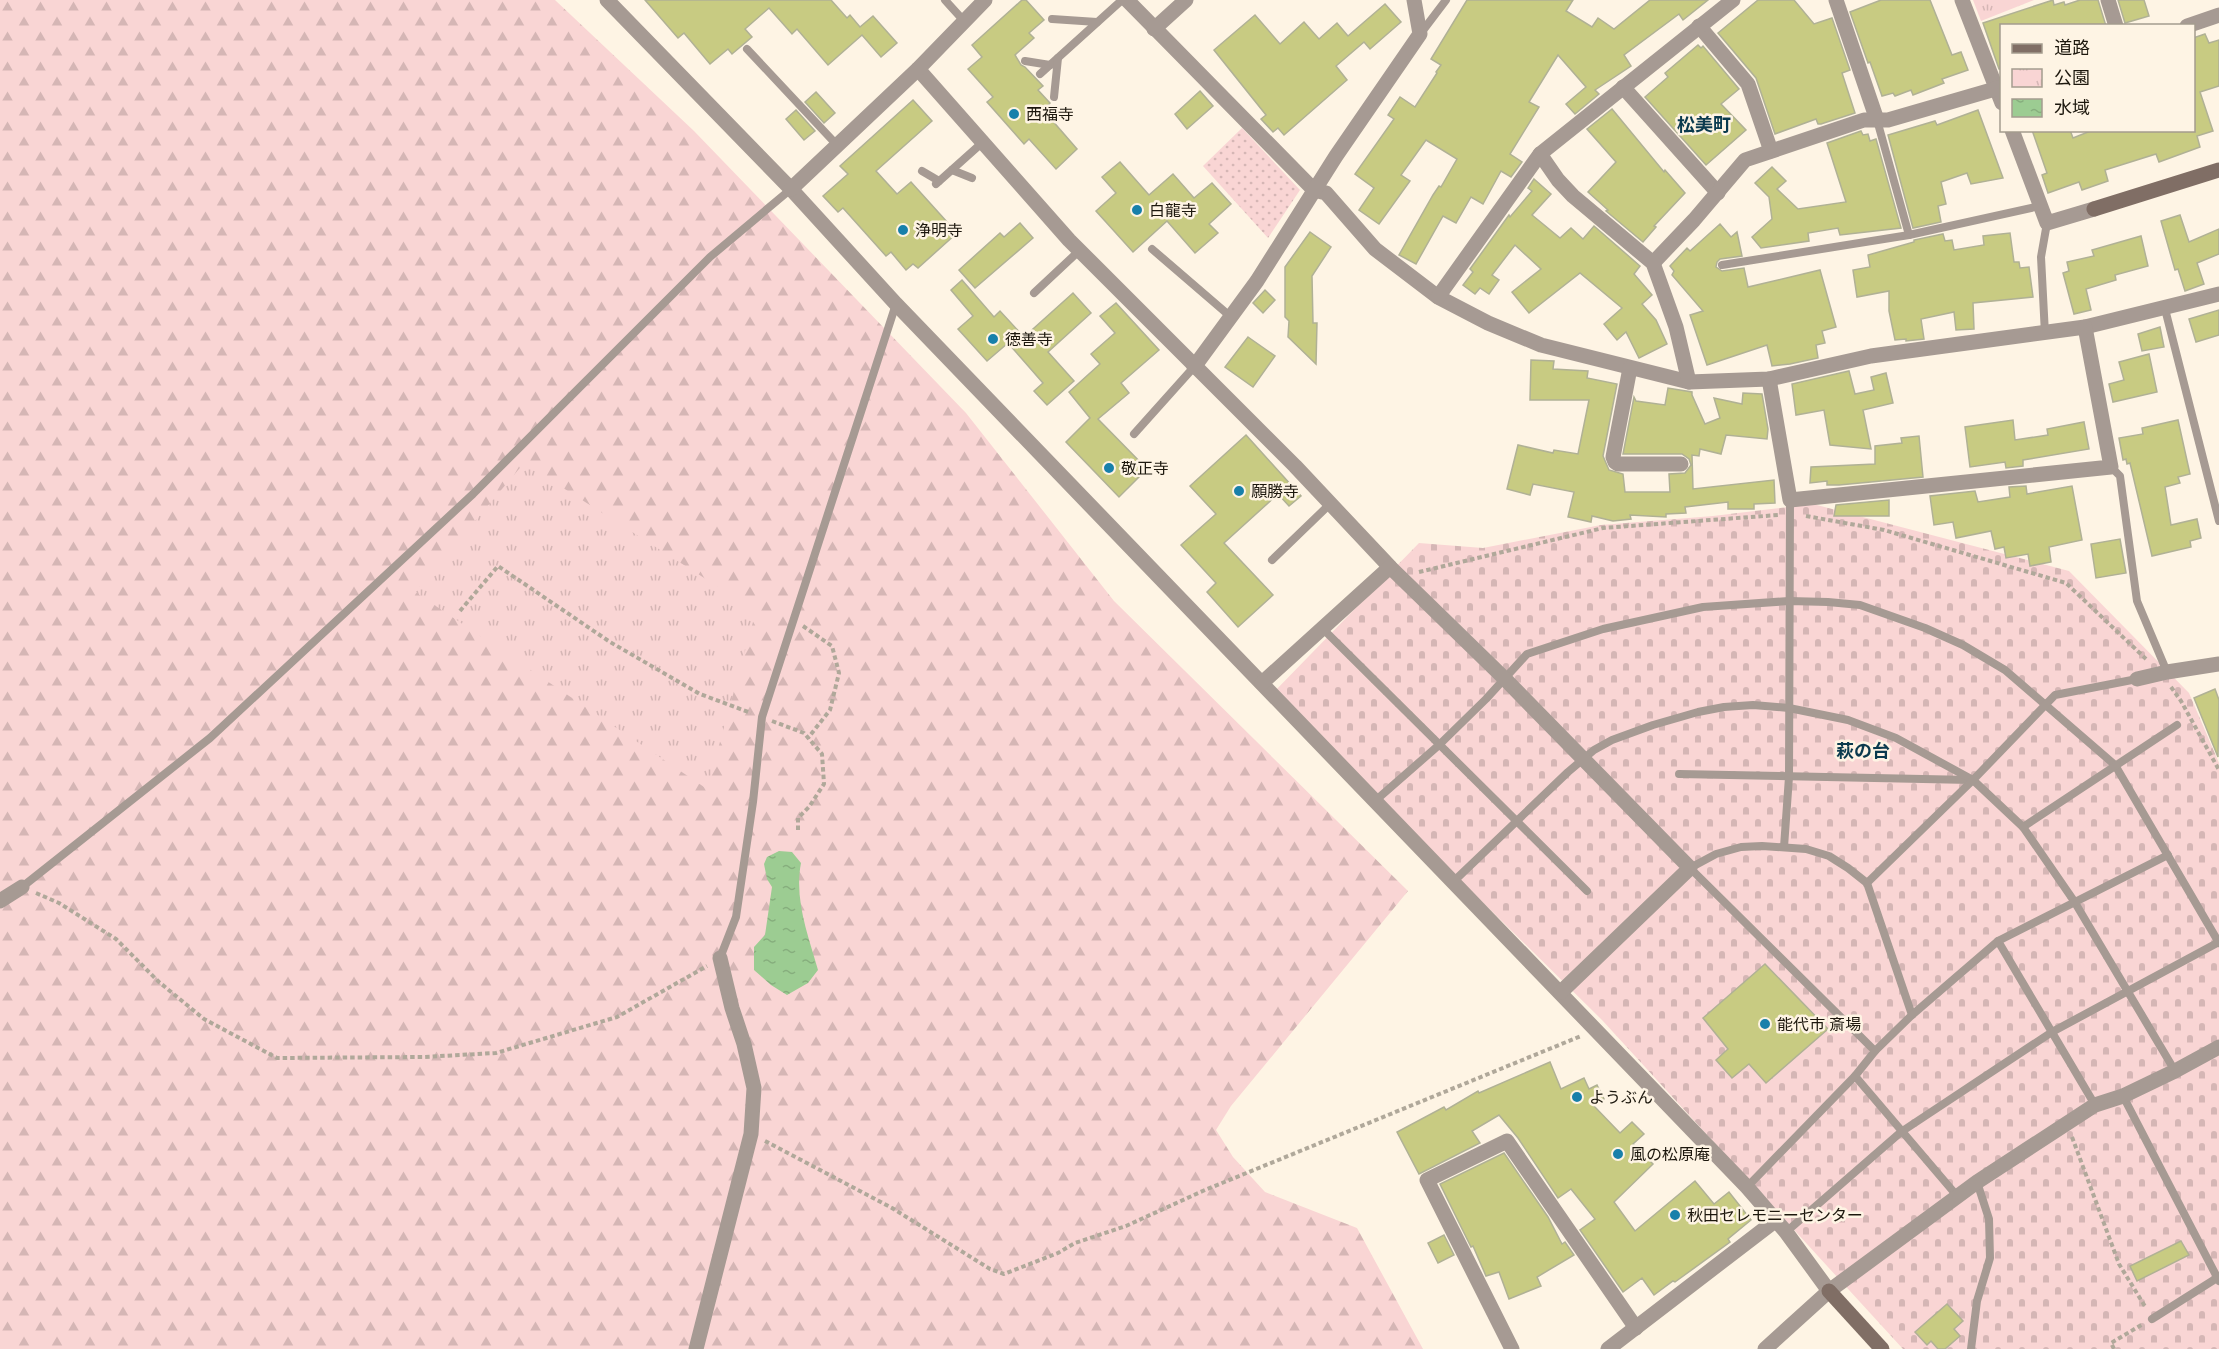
<svg xmlns="http://www.w3.org/2000/svg" width="2219" height="1349" viewBox="0 0 2219 1349" font-family="Quicksand,'Noto Sans JP',sans-serif">
	<style>
		.grass { fill: url(#grass-dots) }
		.forest { fill: url(#forest-firs) }
		.cemetery { fill: url(#cemetery-stones) }
		.park { fill: url(#park-tufts) }
		.water { fill: url(#water-ripples) }
		.building { fill: #c8cb82; stroke: #b0b195; stroke-width: 1.5 }
		.lines { fill: none; stroke-linecap: round; stroke-linejoin: round }
		.path { stroke: #b0a89a; stroke-width: 4; stroke-dasharray: 4.5 3; stroke-linecap: butt }
		.lane { stroke: #a69a93; stroke-width: 8 }
		.street { stroke: #a69a93; stroke-width: 15 }
		.secondary { stroke: #806e65; stroke-width: 15 }
		.poi-dot { fill: #1880aa; stroke: #fef4e4; stroke-width: 2 }
		.labels { text-anchor: middle; dominant-baseline: central; stroke-width: 5; stroke-linejoin: round; paint-order: stroke }
		.poi-label { font-size: 16px; fill: #1c170d; stroke: #fef4e4; text-anchor: start }
		.neighbourhood-label { font-size: 18px; font-weight: bold; fill: #0a3a4e; stroke: #fef4e4 }
	</style>
	<defs>
		<pattern id="grass-dots" width="8" height="8" patternUnits="userSpaceOnUse" patternTransform="scale(1.5)"><rect width="8" height="8" fill="#f9d5d4"/><path d="M2 2h.1M6 6h.1" fill="none" stroke="#d5b6b5" stroke-width="1.8" stroke-linecap="round"/></pattern>
		<pattern id="forest-firs" width="22" height="20" patternUnits="userSpaceOnUse" patternTransform="scale(1.5)"><rect width="22" height="20" fill="#f9d5d4"/><path d="M5 1l3.5 6h-7zM16 11l3.5 6h-7z" fill="#d5b6b5"/></pattern>
		<pattern id="cemetery-stones" width="16" height="16" patternUnits="userSpaceOnUse" patternTransform="scale(1.5)"><rect width="16" height="16" fill="#f9d5d4"/><path d="M2 7V4a2 2 0 0 1 4 0v3zM10 15v-3a2 2 0 0 1 4 0v3z" fill="#d5b6b5"/></pattern>
		<pattern id="park-tufts" width="24" height="20" patternUnits="userSpaceOnUse" patternTransform="scale(1.5)"><rect width="24" height="20" fill="#f9d5d4"/><path d="M3 7l-1-3M5 7V3M7 7l1-3M15 17l-1-3M17 17v-4M19 17l1-3" fill="none" stroke="#d5b6b5"/></pattern>
		<pattern id="water-ripples" width="26" height="14" patternUnits="userSpaceOnUse" patternTransform="scale(1.5)"><rect width="26" height="14" fill="#9ccc92"/><path d="M2 4q2-2 4 0t4 0M15 11q2-2 4 0t4 0" fill="none" stroke="#86ae7d"/></pattern>
	</defs>
	<rect width="100%" height="100%" fill="#fef4e4"/>
	<polygon class="grass" points="1242,128 1300,190 1268,238 1203,166"/>
	<polygon class="forest" points="0,0 555,0 694,131 966,413 1114,601 1408,891 1231,1106 1216,1130 1233,1157 1265,1192 1357,1228 1423,1349 0,1349"/>
	<polygon class="cemetery" points="1813,504 2069,571 2189,693 2219,763 2219,1349 1903,1349 1602,1020 1272,694 1419,543 1483,548 1601,525 1713,516"/>
	<g class="park">
		<polygon points="1973,0 2034,0 1981,21"/>
		<polygon points="524,463 756,611 707,789 415,592"/>
	</g>
	<path class="water" d="M779,851L792,852L801,863C794,899 808,935 818,970L808,983L787,995L771,985L754,970V947L765,935L772,887L767,879L764,864L767,857Z"/>
	<g class="building">
		<polygon points="645,0 831,0 847,18 850,15 860,27 873,16 897,43 881,57 862,35 828,65 797,29 792,34 769,8 745,29 752,37 732,54 728,49 710,64 684,33 678,38"/>
		<polygon points="1022,0 1026,0 1044,20 1029,33 1034,38 1015,55 1021,65 1025,67 1043,86 1038,90 1050,103 1047,107 1055,116 1051,119 1077,149 1056,169 1029,139 1024,144 987,102 993,97 968,69 982,57 972,45"/>
		<polygon points="1467,0 1573,0 1566,11 1592,27 1598,18 1614,29 1650,0 1708,0 1683,20 1679,14 1624,55 1631,66 1595,90 1599,94 1575,114 1566,104 1586,87 1558,55 1529,102 1539,107 1510,154 1522,162 1511,177 1501,171 1483,204 1471,197 1456,223 1443,216 1416,264 1399,255 1433,195 1439,186 1441,187 1457,159 1426,140 1401,175 1410,181 1379,224 1359,210 1374,188 1355,174 1394,119 1388,115 1400,97 1415,107 1437,73 1436,72 1441,65 1431,59"/>
		<polygon points="1758,0 1794,0 1814,24 1832,18 1850,70 1842,73 1855,113 1821,124 1818,124 1816,119 1775,134 1756,78 1718,33"/>
		<polygon points="1881,0 1930,0 1952,55 1961,52 1968,70 1942,79 1944,83 1913,95 1911,90 1895,96 1893,93 1882,96 1870,62 1868,63 1850,12"/>
		<polygon points="2053,0 2054,5 2064,2 2065,5 2080,0 2098,0 2106,26 2001,26 2001,69 1999,69 1983,23"/>
		<polygon points="2118,0 2144,0 2149,16 2125,23"/>
		<polygon points="1385,4 1401,22 1370,49 1364,42 1336,66 1347,80 1284,135 1278,128 1273,132 1261,119 1266,115 1214,50 1255,15 1280,44 1304,22 1319,39 1337,23 1348,36"/>
		<polygon points="2205,34 2209,43 2219,40 2219,86 2200,92 2213,131 2197,136 2200,147 2159,162 2156,154 2105,170 2108,181 2082,190 2079,182 2048,193 2042,175 2047,173 2032,130 2070,130 2073,138 2093,130 2193,130 2193,38"/>
		<polygon points="1698,45 1701,48 1703,46 1739,89 1721,104 1746,130 1706,165 1645,97 1668,77 1665,73"/>
		<polygon points="1200,91 1213,106 1187,129 1175,114"/>
		<polygon points="816,92 835,113 824,123 805,102"/>
		<polygon points="913,100 932,121 876,171 897,194 911,182 957,233 918,268 913,264 906,270 891,252 886,256 843,208 838,212 823,196 848,174 840,166"/>
		<polygon points="1612,109 1664,172 1665,170 1685,193 1654,226 1656,227 1643,242 1606,211 1608,210 1588,192 1616,162 1587,129"/>
		<polygon points="796,110 815,131 804,140 786,119"/>
		<polygon points="1978,110 2003,178 1971,184 1967,173 1941,182 1946,204 1938,206 1941,222 1913,228 1888,135 1935,121 1937,125"/>
		<polygon points="1861,131 1863,135 1868,134 1870,141 1876,139 1901,228 1840,235 1838,228 1808,233 1809,241 1761,248 1752,237 1772,219 1769,197 1755,183 1772,167 1786,181 1777,189 1798,209 1846,202 1827,143"/>
		<polygon points="1120,162 1149,195 1173,174 1194,198 1212,183 1231,204 1209,224 1218,233 1195,253 1167,221 1133,252 1096,211 1116,193 1102,177"/>
		<polygon points="1534,179 1551,194 1532,215 1560,238 1571,228 1583,239 1594,226 1640,266 1634,274 1652,295 1642,304 1656,320 1667,344 1639,358 1626,332 1617,340 1604,324 1622,308 1580,273 1529,313 1512,292 1541,269 1515,245 1492,275 1499,280 1489,294 1480,288 1475,294 1463,285 1473,272 1470,269 1509,215 1510,217 1532,191 1528,188"/>
		<polygon points="2180,215 2189,242 2219,229 2219,254 2197,263 2204,284 2185,291 2178,269 2175,270 2161,221"/>
		<polygon points="1020,223 1033,238 975,288 959,270 1000,233 1004,237"/>
		<polygon points="1720,224 1731,237 1737,232 1742,256 1720,259 1717,262 1716,267 1722,271 1744,268 1748,287 1820,270 1836,327 1822,331 1825,343 1816,345 1818,358 1790,364 1772,366 1767,345 1707,365 1690,315 1703,311 1672,275 1674,271 1670,266 1687,248 1690,251"/>
		<polygon points="1310,232 1331,247 1312,276 1313,323 1317,323 1316,364 1288,337 1289,321 1285,317 1285,267"/>
		<polygon points="2010,233 2014,262 2019,262 2020,268 2029,267 2033,297 1973,303 1974,329 1956,330 1954,312 1921,319 1924,339 1906,341 1906,339 1895,340 1889,311 1889,291 1857,297 1853,270 1870,267 1868,255 1914,242 1914,240 1943,234 1945,241 1952,240 1954,250 1984,245 1983,236"/>
		<polygon points="2141,236 2148,266 2115,275 2116,280 2086,289 2091,310 2074,314 2063,273 2069,271 2067,262 2094,256 2092,250"/>
		<polygon points="962,280 994,317 1000,311 1024,337 1073,293 1091,313 1048,352 1074,381 1047,405 1034,391 1043,383 1008,343 987,361 958,329 973,316 951,290"/>
		<polygon points="1265,290 1275,300 1263,313 1253,303"/>
		<polygon points="1116,303 1159,350 1121,383 1129,393 1098,419 1147,469 1119,497 1066,442 1090,418 1069,392 1100,364 1091,354 1115,333 1100,316"/>
		<polygon points="2219,310 2219,335 2196,342 2189,319"/>
		<polygon points="2160,327 2164,347 2142,351 2138,334"/>
		<polygon points="1248,337 1275,356 1253,387 1225,367"/>
		<polygon points="2149,354 2157,392 2113,402 2109,384 2124,380 2119,362"/>
		<polygon points="1531,360 1554,361 1553,369 1588,371 1587,378 1617,384 1603,456 1609,470 1623,474 1625,492 1670,492 1669,474 1685,473 1691,465 1689,459 1682,454 1623,454 1634,397 1636,401 1665,405 1668,388 1692,392 1692,395 1705,424 1720,418 1714,398 1742,404 1743,393 1762,394 1768,429 1767,439 1726,435 1721,454 1700,449 1699,456 1692,455 1693,489 1774,480 1775,503 1754,504 1754,509 1728,509 1728,502 1685,507 1686,513 1666,514 1666,517 1630,515 1631,519 1613,521 1592,516 1591,522 1568,517 1574,492 1533,484 1530,495 1507,489 1518,445 1553,453 1554,450 1578,454 1589,400 1530,400"/>
		<polygon points="1849,371 1855,394 1874,390 1871,377 1886,373 1893,403 1863,410 1871,449 1830,445 1824,410 1796,415 1792,384"/>
		<polygon points="2013,420 2015,440 2048,435 2047,429 2084,422 2089,449 2023,460 2023,466 2006,468 2005,462 1970,467 1965,427"/>
		<polygon points="2178,420 2190,474 2178,477 2180,483 2165,487 2171,525 2197,519 2201,538 2190,541 2191,547 2152,556 2130,463 2127,464 2126,459 2123,460 2119,438 2143,434 2142,428"/>
		<polygon points="1246,435 1301,496 1289,506 1278,494 1224,543 1273,595 1238,627 1207,592 1216,583 1181,545 1216,514 1190,486"/>
		<polygon points="1919,436 1923,477 1839,485 1827,485 1827,481 1810,483 1811,467 1875,464 1875,446 1902,443 1901,438"/>
		<polygon points="2026,486 2027,494 2072,486 2082,540 2049,547 2051,562 2030,566 2028,554 2006,558 2004,547 1995,549 1991,531 1956,538 1953,522 1934,525 1930,496 1975,491 1978,502 2010,497 2009,487"/>
		<polygon points="1889,500 1889,516 1834,516 1836,505"/>
		<polygon points="2120,539 2126,573 2096,578 2091,544"/>
		<polygon points="2215,689 2219,700 2218,757 2194,698"/>
		<polygon points="1765,964 1828,1029 1766,1083 1749,1064 1732,1078 1716,1060 1728,1049 1703,1018"/>
		<polygon points="1550,1062 1561,1089 1584,1078 1589,1089 1597,1085 1604,1099 1593,1105 1620,1133 1632,1122 1644,1134 1633,1144 1653,1164 1614,1202 1635,1231 1695,1181 1714,1204 1729,1192 1751,1220 1728,1239 1730,1242 1675,1282 1673,1281 1654,1295 1642,1278 1623,1292 1580,1230 1595,1219 1571,1189 1558,1198 1518,1138 1499,1115 1472,1131 1480,1143 1419,1174 1397,1132 1444,1107 1446,1110 1478,1091 1479,1093"/>
		<polygon points="1504,1153 1548,1217 1562,1244 1565,1242 1574,1255 1537,1277 1541,1286 1509,1299 1499,1272 1486,1276 1473,1246 1471,1247 1440,1184"/>
		<polygon points="1444,1235 1454,1255 1438,1263 1428,1243"/>
		<polygon points="2181,1241 2189,1255 2137,1281 2130,1266"/>
		<polygon points="1947,1304 1963,1321 1954,1329 1960,1336 1945,1349 1938,1349 1931,1341 1927,1345 1915,1332"/>
	</g>
	<g class="lines">
		<g class="path">
			<polyline points="1806,516 1884,530 2066,583 2146,659"/>
			<polyline points="1419,572 1603,528 1778,515"/>
			<polyline points="460,611 498,566 610,642 700,694 751,713"/>
			<polyline points="803,626 832,646 839,673 830,710 808,738"/>
			<polyline points="2171,687 2181,701 2219,770"/>
			<polyline points="772,721 804,733 822,754 824,784 809,807 798,818 798,833"/>
			<polyline points="36,893 59,903 116,939 159,982 204,1019 277,1058 423,1057 496,1053 617,1017 707,966"/>
			<polyline points="2072,1137 2119,1264 2146,1308"/>
			<polyline points="765,1141 892,1208 990,1269 1004,1274 1058,1253 1075,1243 1126,1226 1205,1190 1581,1036"/>
			<polyline points="2114,1349 2111,1343 2143,1324"/>
		</g>
		<g class="lane">
			<polyline points="945,0 964,21"/>
			<polyline points="1052,19 1097,22"/>
			<polyline points="1421,33 1446,0"/>
			<polyline points="747,49 836,144"/>
			<polyline points="1025,61 1050,65"/>
			<polyline points="1040,74 1122,0"/>
			<polyline points="1054,97 1058,58"/>
			<polyline points="1877,120 1909,235"/>
			<polyline points="952,170 972,178"/>
			<polyline points="922,171 939,181"/>
			<polyline points="936,184 983,142"/>
			<polyline points="1152,249 1231,317"/>
			<polyline points="1722,265 1909,235 2040,206"/>
			<polyline points="1034,293 1080,250"/>
			<polyline points="2165,309 2219,521"/>
			<polyline points="2045,334 2041,257 2047,223"/>
			<polyline points="1134,434 1194,367"/>
			<polyline points="2111,467 2120,476 2137,601 2167,672"/>
			<polyline points="1272,560 1330,504"/>
			<polyline points="1322,628 1587,891"/>
			<polyline points="1679,774 1971,780"/>
			<polyline points="1375,801 1439,745 1486,699 1527,654 1603,629 1703,607 1789,601 1828,602 1860,605 1925,628 1963,645 2005,670 2115,765 2219,943"/>
			<polyline points="2023,827 2177,725"/>
			<polyline points="1784,847 1789,777 1790,500"/>
			<polyline points="1453,882 1568,772 1594,750 1612,740 1653,725 1698,712 1724,707 1753,705 1789,708 1848,720 1896,738 1973,780 2023,827 2074,901 2175,1071"/>
			<polyline points="1867,883 1973,780 2055,695 2137,679"/>
			<polyline points="22,887 210,738 473,494 710,257 791,189"/>
			<polyline points="1998,941 2095,1105"/>
			<polyline points="720,958 736,917 753,802 762,717 896,304"/>
			<polyline points="1875,1051 1690,868 1716,854 1741,847 1762,846 1806,849 1829,856 1848,868 1867,883 1912,1015"/>
			<polyline points="1855,1076 1958,1197"/>
			<polyline points="2123,1096 2219,1281"/>
			<polyline points="1747,1187 1855,1076 1875,1051 1912,1015 1998,941 2168,855"/>
			<polyline points="1786,1232 1901,1132 2052,1032 2219,942"/>
			<polyline points="2152,1319 2217,1278"/>
			<polyline points="1971,1349 1977,1301 1990,1258 1989,1219 1977,1182"/>
		</g>
		<g class="street">
			<polyline points="607,0 791,189 896,304 1747,1187 1786,1232 1829,1291"/>
			<polyline points="1127,0 1314,190 1326,193 1375,249 1438,297 1488,323 1541,345 1689,382 1769,379 1871,356 2085,327 2219,294"/>
			<polyline points="1836,0 1877,120"/>
			<polyline points="1962,0 2002,103"/>
			<polyline points="2108,0 2116,26"/>
			<polyline points="1699,26 1748,84 1771,151"/>
			<polyline points="2187,26 2219,15"/>
			<polyline points="1154,29 1186,0"/>
			<polyline points="918,69 1069,240 1295,466 1390,567 1504,678 1690,868 1561,992"/>
			<polyline points="1623,87 1718,193"/>
			<polyline points="2012,130 2047,223 2094,209"/>
			<polyline points="791,189 918,69 985,0"/>
			<polyline points="1653,263 1694,220 1745,160 1864,120 1888,120 2002,87"/>
			<polyline points="1438,297 1540,154"/>
			<polyline points="1194,367 1257,281 1336,156 1420,34 1414,0"/>
			<polyline points="1630,368 1613,457 1615,462 1618,464 1681,464"/>
			<polyline points="1769,379 1790,500 2111,467 2085,327"/>
			<polyline points="1689,382 1676,327 1653,263 1573,196 1558,180 1540,154 1733,0"/>
			<polyline points="2137,679 2167,672 2219,664"/>
			<polyline points="1262,683 1390,567"/>
			<polyline points="0,901 22,887"/>
			<polyline points="696,1349 751,1134 754,1088 744,1044 732,1008 720,958"/>
			<polyline points="1512,1349 1427,1180 1507,1141 1636,1328"/>
			<polyline points="1608,1349 1776,1220"/>
			<polyline points="1765,1349 1829,1291 1977,1182 2095,1105 2123,1096 2175,1071 2219,1047"/>
		</g>
		<g class="secondary">
			<polyline points="2094,209 2219,170"/>
			<polyline points="1829,1291 1882,1349"/>
		</g>
	</g>
	<g class="poi-dot">
		<circle cx="1014" cy="114" r="6"/>
		<circle cx="1137" cy="210" r="6"/>
		<circle cx="903" cy="230" r="6"/>
		<circle cx="993" cy="339" r="6"/>
		<circle cx="1109" cy="468" r="6"/>
		<circle cx="1239" cy="491" r="6"/>
		<circle cx="1765" cy="1024" r="6"/>
		<circle cx="1577" cy="1097" r="6"/>
		<circle cx="1618" cy="1154" r="6"/>
		<circle cx="1675" cy="1215" r="6"/>
	</g>
	<g class="labels">
		<g class="poi-label">
			<text x="1026" y="114">西福寺</text>
			<text x="1149" y="210">白龍寺</text>
			<text x="915" y="230">浄明寺</text>
			<text x="1005" y="339">徳善寺</text>
			<text x="1121" y="468">敬正寺</text>
			<text x="1251" y="491">願勝寺</text>
			<text x="1777" y="1024">能代市 斎場</text>
			<text x="1589" y="1097">ようぶん</text>
			<text x="1630" y="1154">風の松原庵</text>
			<text x="1687" y="1215">秋田セレモニーセンター</text>
		</g>
		<g class="neighbourhood-label">
			<text x="1704" y="124">松美町</text>
			<text x="1863" y="750">萩の台</text>
		</g>
	</g>
	<rect x="2000" y="24" width="195" height="108" fill="#fef4e4" stroke="#a49c8e" stroke-width="1.5"/>
	<rect x="2012" y="44" width="30" height="9" fill="#806e65" stroke="#a49c8e" stroke-width="1.5"/>
	<text x="2054" y="54" font-size="18" fill="#1c170d">道路</text>
	<rect x="2012" y="69" width="30" height="18" fill="url(#park-tufts)" stroke="#a49c8e" stroke-width="1.5"/>
	<text x="2054" y="84" font-size="18" fill="#1c170d">公園</text>
	<rect x="2012" y="99" width="30" height="18" fill="url(#water-ripples)" stroke="#a49c8e" stroke-width="1.5"/>
	<text x="2054" y="114" font-size="18" fill="#1c170d">水域</text>
</svg>
